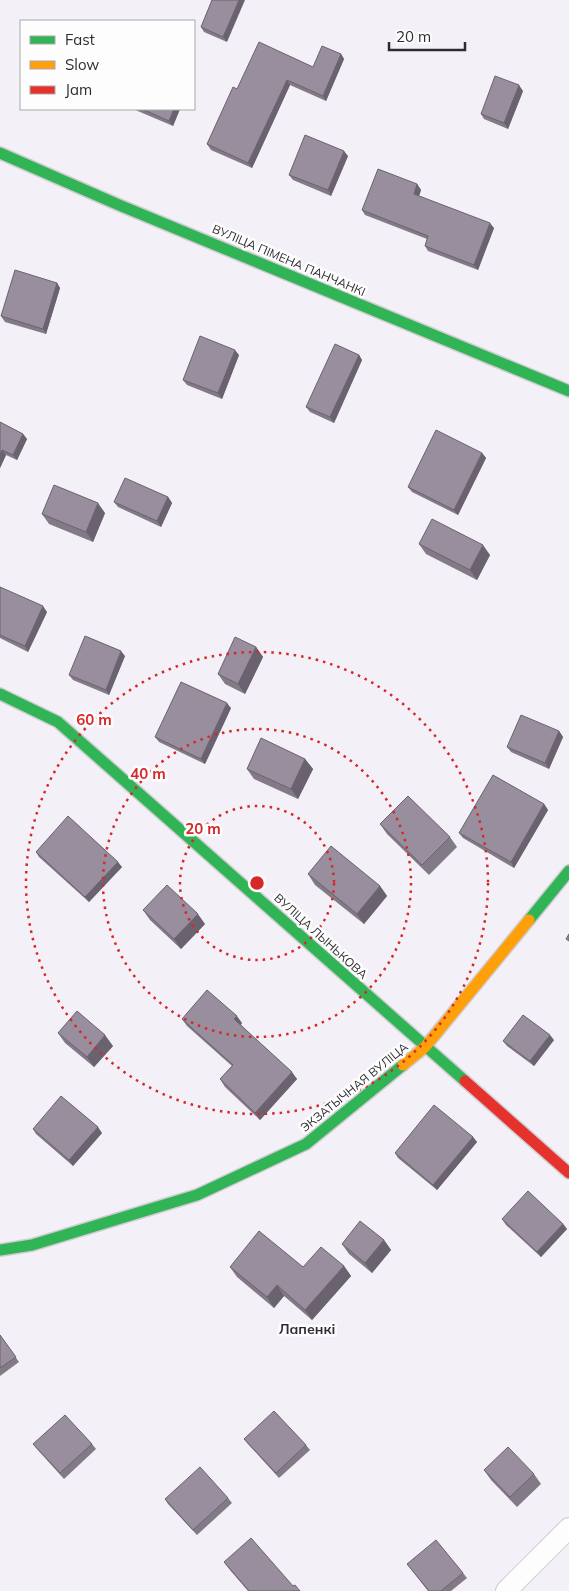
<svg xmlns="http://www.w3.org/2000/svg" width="569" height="1591" viewBox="0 0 569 1591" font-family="Mulish,sans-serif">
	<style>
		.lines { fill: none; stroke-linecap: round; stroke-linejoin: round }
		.street-casing { stroke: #cfccd2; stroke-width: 22 }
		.fast-casing { stroke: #cfccd2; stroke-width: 14 }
		.slow-casing { stroke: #cfccd2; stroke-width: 14 }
		.jam-casing { stroke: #cfccd2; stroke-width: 14 }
		.street { stroke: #fdfdfe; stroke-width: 20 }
		.fast { stroke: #30b455; stroke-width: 11 }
		.slow { stroke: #ff9f0a; stroke-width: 11 }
		.jam { stroke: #e5322d; stroke-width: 11 }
		.wall { fill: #837a88 }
		.shaded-wall { fill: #6a636f }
		.building { fill: #988e9e; stroke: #6a636f }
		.ring { fill: none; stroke: #d62828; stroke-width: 2.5; stroke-dasharray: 2.5 5 }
		.labels { text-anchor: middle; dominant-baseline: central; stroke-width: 5; stroke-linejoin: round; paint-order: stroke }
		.street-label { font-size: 12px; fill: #2f2c31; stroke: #fdfdfd }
		.neighbourhood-label { font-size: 14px; font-weight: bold; fill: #322c35; stroke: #fdfdfd }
		.centre { fill: #d62828; stroke: #fdfdfd; stroke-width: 2.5 }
		.ring-label { font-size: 15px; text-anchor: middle; font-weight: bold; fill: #d62828; stroke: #fdfdfd; stroke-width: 5; stroke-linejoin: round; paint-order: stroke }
	</style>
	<rect width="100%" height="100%" fill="#f4f0f7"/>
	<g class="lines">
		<defs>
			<polyline id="street" points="506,1591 569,1528"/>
			<g id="fast">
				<polyline points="0,153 119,205 569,391"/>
				<polyline points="0,694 58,722 465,1081"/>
				<polyline points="529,920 569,871"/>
				<polyline points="0,1250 32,1245 197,1195 306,1144 403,1065"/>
			</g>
			<polyline id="slow" points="403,1065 425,1047 529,920"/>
			<polyline id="jam" points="465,1081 569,1173"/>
		</defs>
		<use href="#street" class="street-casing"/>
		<use href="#fast" class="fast-casing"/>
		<use href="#slow" class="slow-casing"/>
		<use href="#jam" class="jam-casing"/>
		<use href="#street" class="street"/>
		<use href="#fast" class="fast"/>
		<use href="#slow" class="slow"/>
		<use href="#jam" class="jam"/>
	</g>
	<g class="wall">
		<polygon points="212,0 227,42 204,32 201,27"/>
		<polygon points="341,54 344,59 326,101 290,85 252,168 211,150 207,144 237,89 313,67"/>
		<polygon points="523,91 508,129 484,119 481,114"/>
		<polygon points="133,109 180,109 173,126"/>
		<polygon points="348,156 331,196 293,180 289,175"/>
		<polygon points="417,184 421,190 419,196 494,228 478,270 428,251 425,246 427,239 365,215 362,210"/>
		<polygon points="57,283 60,288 46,334 5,322 1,316"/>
		<polygon points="239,355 222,399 187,385 183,380"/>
		<polygon points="359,355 362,360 334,423 310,412 306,407"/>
		<polygon points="0,422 23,434 27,439 17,460 6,455 0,468"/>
		<polygon points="482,453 486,458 458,515 412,492 408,487"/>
		<polygon points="168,497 172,503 161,527 118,507 114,502"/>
		<polygon points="105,513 93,542 49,524 42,514"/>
		<polygon points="419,544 490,555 477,580 426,554"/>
		<polygon points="0,587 47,612 28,652 0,638"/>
		<polygon points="256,647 263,657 245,694 225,684 218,674"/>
		<polygon points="125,656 109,695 73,680 69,675"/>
		<polygon points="231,708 205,764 159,742 155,737"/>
		<polygon points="559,731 563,737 549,769 511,752 507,747"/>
		<polygon points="305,759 313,769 298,799 254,779 247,769"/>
		<polygon points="544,804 548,810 514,868 463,838 459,833"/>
		<polygon points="380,824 450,837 457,847 429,875 387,834"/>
		<polygon points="36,852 122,867 89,902 39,857"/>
		<polygon points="308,874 380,886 387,896 364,924 315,885"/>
		<polygon points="143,910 205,924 181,949 150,920"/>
		<polygon points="182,1019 242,1023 241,1025 297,1079 260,1120 225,1087 220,1079 232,1066 187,1026"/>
		<polygon points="58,1033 113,1046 94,1067 65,1043"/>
		<polygon points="554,1040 534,1066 507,1046 503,1041"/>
		<polygon points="33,1129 102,1133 73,1166 36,1134"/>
		<polygon points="473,1137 477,1142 437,1190 398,1158 395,1153"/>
		<polygon points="502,1219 563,1224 567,1229 541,1257 506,1225"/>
		<polygon points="384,1240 391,1250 372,1273 349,1254 342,1244"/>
		<polygon points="344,1266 351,1276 312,1320 284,1296 274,1308 237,1277 230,1267 303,1267"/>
		<polygon points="0,1335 19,1362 0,1376"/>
		<polygon points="244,1439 306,1445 310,1450 279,1478 248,1444"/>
		<polygon points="33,1444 92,1444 96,1449 64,1479 37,1449"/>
		<polygon points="484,1470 534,1474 541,1484 517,1507 491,1480"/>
		<polygon points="228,1498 232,1503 197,1535 168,1504 165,1499"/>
		<polygon points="224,1562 293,1586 300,1591 248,1591 230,1570"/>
		<polygon points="407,1564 463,1573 467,1578 451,1591 428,1591"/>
	</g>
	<g class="shaded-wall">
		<polygon points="239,0 245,0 227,42 223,37"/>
		<polygon points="341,54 344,59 326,101 323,96"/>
		<polygon points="287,80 290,85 252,168 248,163"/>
		<polygon points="519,85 523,91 508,129 504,123"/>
		<polygon points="174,109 180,109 173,126 169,121"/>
		<polygon points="344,151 348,156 331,196 328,190"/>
		<polygon points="417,184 421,190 418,199 414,194"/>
		<polygon points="490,223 494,228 478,270 474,265"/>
		<polygon points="57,283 60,288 46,334 43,329"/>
		<polygon points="235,350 239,355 222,399 218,393"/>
		<polygon points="359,355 362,360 334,423 330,417"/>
		<polygon points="23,434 27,439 17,460 13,455"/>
		<polygon points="2,450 6,455 0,468 0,455"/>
		<polygon points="482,453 486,458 458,515 454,510"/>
		<polygon points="168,497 172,503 161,527 157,521"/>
		<polygon points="98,503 105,513 93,542 86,532"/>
		<polygon points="483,545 490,555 477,580 470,570"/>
		<polygon points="43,606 47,612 28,652 25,646"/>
		<polygon points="256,647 263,657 245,694 238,684"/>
		<polygon points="121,651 125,656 109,695 106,690"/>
		<polygon points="227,703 231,708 205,764 201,759"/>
		<polygon points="559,731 563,737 549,769 545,763"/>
		<polygon points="305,759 313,769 298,799 291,789"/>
		<polygon points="544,804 548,810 514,868 511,862"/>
		<polygon points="118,862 122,867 89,902 85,897"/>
		<polygon points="380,886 387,896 364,924 357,914"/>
		<polygon points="198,914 205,924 181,949 174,939"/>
		<polygon points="237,1016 242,1023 239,1026 234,1019"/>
		<polygon points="105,1035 113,1046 94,1067 87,1057"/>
		<polygon points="550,1035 554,1040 534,1066 530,1061"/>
		<polygon points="292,1072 297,1079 260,1120 255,1113"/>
		<polygon points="98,1127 102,1133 73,1166 69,1160"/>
		<polygon points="473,1137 477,1142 437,1190 433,1185"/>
		<polygon points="563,1224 567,1229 541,1257 537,1252"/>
		<polygon points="384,1240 391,1250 372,1273 365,1263"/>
		<polygon points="344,1266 351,1276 312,1320 305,1310"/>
		<polygon points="277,1285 284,1296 274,1308 267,1297"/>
	</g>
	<g class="building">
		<polygon points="212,0 239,0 223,37 201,27"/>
		<polygon points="259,42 313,67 322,46 341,54 323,96 287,80 248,163 207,144 233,87 237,89"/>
		<polygon points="495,76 519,85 504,123 481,114"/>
		<polygon points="142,109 174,109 169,121"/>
		<polygon points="305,135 344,151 328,190 289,175"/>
		<polygon points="378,169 417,184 414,194 490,223 474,265 425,246 428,236 362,210"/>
		<polygon points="15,270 57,283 43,329 1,316"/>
		<polygon points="200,336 235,350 218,393 183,380"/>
		<polygon points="335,344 359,355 330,417 306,407"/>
		<polygon points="0,422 23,434 13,455 2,450 0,455"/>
		<polygon points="436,430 482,453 454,510 408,487"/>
		<polygon points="125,478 168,497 157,521 114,502"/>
		<polygon points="54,485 98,503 86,532 42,514"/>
		<polygon points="432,519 483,545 470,570 419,544"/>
		<polygon points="0,587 43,606 25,646 0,635"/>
		<polygon points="85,636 121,651 106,690 69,675"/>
		<polygon points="235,637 256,647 238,684 218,674"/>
		<polygon points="181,682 227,703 201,759 155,737"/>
		<polygon points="521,715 559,731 545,763 507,747"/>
		<polygon points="261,738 305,759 291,789 247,769"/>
		<polygon points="493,775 544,804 511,862 459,833"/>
		<polygon points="408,796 450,837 422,865 380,824"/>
		<polygon points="68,816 118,862 85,897 36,852"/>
		<polygon points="331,846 380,886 357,914 308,874"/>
		<polygon points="167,885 198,914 174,939 143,910"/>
		<polygon points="569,934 569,941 566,939"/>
		<polygon points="207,990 237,1016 234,1019 292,1072 255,1113 220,1079 233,1065 182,1019"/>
		<polygon points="77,1011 105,1035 87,1057 58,1033"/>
		<polygon points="523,1015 550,1035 530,1061 503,1041"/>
		<polygon points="61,1096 98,1127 69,1160 33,1129"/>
		<polygon points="434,1105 473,1137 433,1185 395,1153"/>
		<polygon points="528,1191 563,1224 537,1252 502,1219"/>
		<polygon points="360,1221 384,1240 365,1263 342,1244"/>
		<polygon points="259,1231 303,1267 321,1247 344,1266 305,1310 277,1285 267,1297 230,1267"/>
		<polygon points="0,1335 16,1357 0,1368"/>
		<polygon points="274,1411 306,1445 276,1473 244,1439"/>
		<polygon points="65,1415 92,1444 60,1473 33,1444"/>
		<polygon points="508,1447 534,1474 510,1497 484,1470"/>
		<polygon points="200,1467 228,1498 193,1530 165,1499"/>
		<polygon points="251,1538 293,1586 295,1585 300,1591 249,1591 224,1562"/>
		<polygon points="436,1540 463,1573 441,1591 429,1591 407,1564"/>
	</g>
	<g class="ring">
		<circle cx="257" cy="883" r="77"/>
		<circle cx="257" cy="883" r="154"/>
		<circle cx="257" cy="883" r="231"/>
	</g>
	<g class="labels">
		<g class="street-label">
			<text transform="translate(289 260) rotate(23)">ВУЛІЦА ПІМЕНА ПАНЧАНКІ</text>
			<text transform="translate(321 936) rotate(42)">ВУЛІЦА ЛЫНЬКОВА</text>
			<text transform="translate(354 1087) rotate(-39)">ЭКЗАТЫЧНАЯ ВУЛІЦА</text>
		</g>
		<g class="neighbourhood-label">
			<text x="307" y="1329">Лапенкі</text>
		</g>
	</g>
	<circle cx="257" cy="883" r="8" class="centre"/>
	<g class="ring-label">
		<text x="94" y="725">60 m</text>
		<text x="148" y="779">40 m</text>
		<text x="203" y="834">20 m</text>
	</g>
	<rect x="20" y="20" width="175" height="90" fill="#fdfdfd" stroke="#aba9ab"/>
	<rect x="30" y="36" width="25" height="8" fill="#30b455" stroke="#aba9ab"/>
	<text x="65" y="45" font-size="15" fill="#2f2c31">Fast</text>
	<rect x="30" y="61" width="25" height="8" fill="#ff9f0a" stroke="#aba9ab"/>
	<text x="65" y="70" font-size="15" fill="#2f2c31">Slow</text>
	<rect x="30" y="86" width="25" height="8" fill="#e5322d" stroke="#aba9ab"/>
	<text x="65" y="95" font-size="15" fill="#2f2c31">Jam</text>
	<path d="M389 42v8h76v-8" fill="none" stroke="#2f2c31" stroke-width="2.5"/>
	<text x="396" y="42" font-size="15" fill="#2f2c31" stroke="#fdfdfd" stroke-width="4" paint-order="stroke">20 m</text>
</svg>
